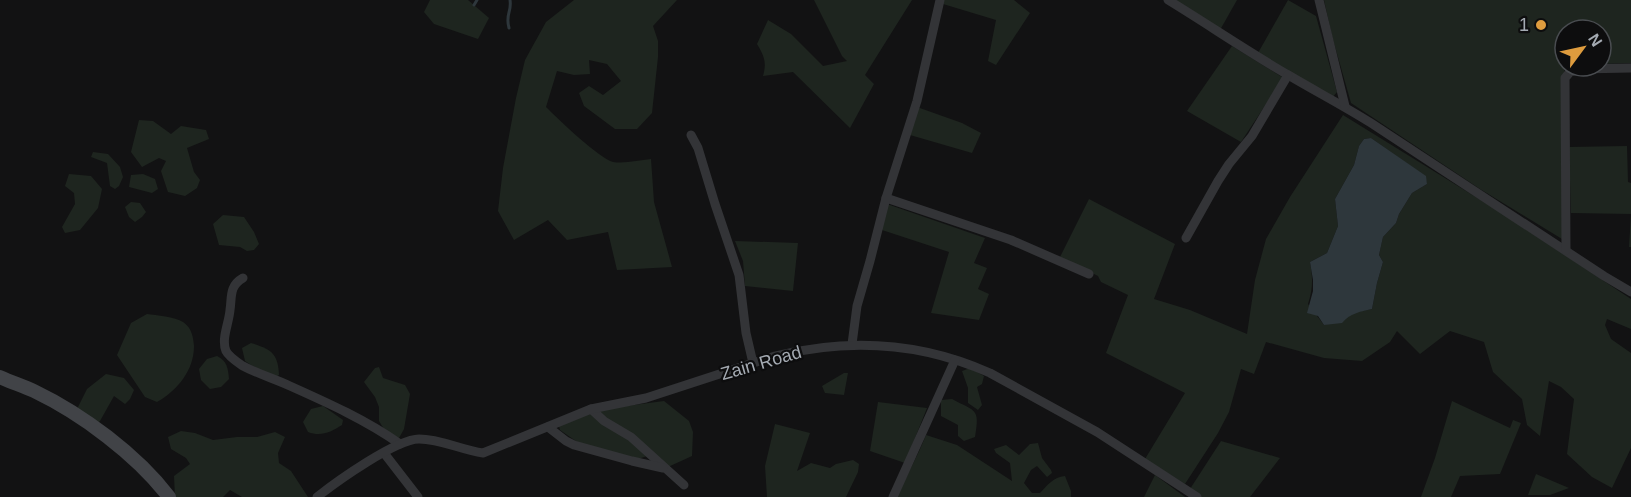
<svg xmlns="http://www.w3.org/2000/svg" width="1631" height="497" viewBox="0 0 1631 497" font-family="Arial,sans-serif">
	<style>
		.green { fill: #1e251f; fill-rule: evenodd }
		.water { fill: #2e373c }
		.lines { fill: none; stroke-linecap: round; stroke-linejoin: round }
		.stream { stroke: #2e373c; stroke-width: 3 }
		.minor { stroke: #333437; stroke-width: 9 }
		.secondary { stroke: #414347; stroke-width: 14 }
		.poi-dot { fill: #de9c3e; stroke: #0d0d0e; stroke-width: 2 }
		.labels { text-anchor: middle; dominant-baseline: central; stroke-width: 4.5; stroke-linejoin: round; paint-order: stroke }
		.poi-label { font-size: 18px; fill: #a4aab2; stroke: #0d0d0e; text-anchor: end }
		.street-label { font-size: 18px; fill: #a4aab2; stroke: #0d0d0e }
	</style>
	<rect width="100%" height="100%" fill="#121213"/>
	<g class="green">
		<polygon points="430,0 468,0 489,18 478,39 434,24 424,12"/>
		<path d="M574,0H677L653,26L658,41V57L652,113L637,129H615L584,106L579,93L589,86L603,95L621,81L607,64L589,60L590,74L574,75L557,71L546,107C558,119 600,159 613,162C625,164 639,160 651,159L654,202L672,267L617,270L608,232L567,240L548,220L514,240L498,211L503,168L516,98L525,60L546,22Z"/>
		<path d="M814,0H912L865,75L874,84L850,128L793,72L763,76C767,62 764,56 757,44L768,20L791,34L823,66L847,61L842,56Z"/>
		<polygon points="944,0 1014,0 1030,13 996,65 988,61 996,20 943,4"/>
		<polygon points="1172,0 1237,0 1220,30"/>
		<polygon points="1288,0 1316,16 1337,92 1332,98 1258,53"/>
		<polygon points="1324,0 1631,0 1631,63 1601,64 1601,30 1565,30 1562,239 1480,189 1351,103 1332,36"/>
		<polygon points="1232,46 1282,77 1282,80 1241,142 1187,111"/>
		<polygon points="917,107 962,123 981,133 972,153 910,135"/>
		<path d="M1343,115L1500,212L1631,299V329L1607,319L1605,325L1611,339L1631,353V448L1612,488L1592,477L1567,454L1574,399L1561,387L1549,381L1540,436L1527,425L1522,399L1493,372L1484,342L1450,331L1420,354L1397,331L1390,342L1362,361L1324,358L1266,342L1254,374L1241,369L1229,412L1218,433L1185,484L1145,459L1185,393L1106,353L1128,295L1101,282L1098,276L1060,257L1089,199L1175,244L1154,299L1190,310L1247,334L1255,280L1266,239L1290,197ZM1371,138L1425,176L1427,184L1412,193L1399,214L1396,223L1383,237L1379,255L1383,262L1377,283L1372,309L1356,312L1324,325L1308,304C1313,289 1313,278 1310,262L1327,253L1338,226L1335,199L1354,165L1359,146L1364,139Z"/>
		<polygon points="139,120 153,121 171,134 181,126 206,130 209,139 187,148 194,172 200,180 197,188 185,196 168,192 161,171 166,161 159,158 142,167 131,152"/>
		<polygon points="1627,146 1628,182 1631,183 1631,247 1629,247 1631,214 1571,213 1569,147"/>
		<polygon points="93,152 108,154 120,167 123,177 119,186 115,189 110,186 107,163 91,157"/>
		<polygon points="69,174 91,176 102,189 98,208 80,230 65,233 62,227 75,204 74,193 65,186"/>
		<polygon points="143,174 155,179 158,189 152,193 129,187 131,175"/>
		<polygon points="131,202 140,203 146,212 142,217 135,222 129,217 125,207"/>
		<polygon points="887,204 985,238 974,263 987,268 978,289 989,294 979,320 931,313 949,252 882,230"/>
		<polygon points="223,215 244,217 254,232 259,244 254,250 247,251 240,247 219,245 213,224"/>
		<polygon points="735,241 798,243 793,291 745,286 743,261"/>
		<path d="M147,314C156,315 175,317 183,322C192,328 193,337 194,346C194,370 178,390 157,402L145,397L117,355L131,323Z"/>
		<path d="M251,343C272,349 278,354 279,375L274,378L265,374L245,361L242,348Z"/>
		<path d="M217,356C227,361 228,368 229,379L221,387L210,389L201,380L199,369L207,359Z"/>
		<polygon points="379,367 383,378 405,385 410,394 404,429 399,438 387,434 379,421 379,407 375,397 364,382 375,368"/>
		<polygon points="970,368 984,376 982,384 977,387 982,405 978,410 968,403 968,388 962,371"/>
		<polygon points="844,373 848,373 844,395 825,393 822,386"/>
		<polygon points="106,374 124,378 134,390 130,399 125,404 114,396 100,421 95,425 77,409 87,389"/>
		<path d="M952,399C976,412 980,408 975,437L964,441L958,436V425L941,416V400Z"/>
		<polygon points="664,401 689,421 693,432 692,456 668,467 653,454 632,461 583,446 560,430 558,422 603,409"/>
		<polygon points="1452,401 1510,428 1513,420 1521,423 1500,474 1460,476 1451,497 1421,497 1435,458"/>
		<polygon points="878,402 927,408 905,463 870,451"/>
		<path d="M323,406L343,420L342,425C331,432 321,437 308,432L303,422L311,409Z"/>
		<polygon points="775,424 810,433 797,471 811,463 830,468 836,464 853,460 859,464 858,472 846,497 767,497 765,466"/>
		<polygon points="181,431 195,433 213,440 237,437 257,437 275,432 285,437 278,453 279,463 291,471 308,497 242,497 230,490 223,497 175,497 174,476 190,464 186,458 171,449 168,437"/>
		<path d="M926,435L957,445L1012,481L1010,463L996,453L994,449L1006,445L1019,455L1030,444L1038,443L1042,458L1051,470L1052,473L1047,477L1037,466L1031,470L1024,483L1032,493H1040C1048,485 1053,477 1065,476L1071,491V497H897C906,476 918,456 926,435Z"/>
		<polygon points="1221,441 1280,458 1250,497 1199,497 1190,489"/>
		<polygon points="1536,474 1569,488 1550,495 1528,495"/>
		<polygon points="1155,475 1185,497 1144,497"/>
	</g>
	<path class="water" d="M1371,138L1426,176L1427,184L1412,193L1399,214L1396,223L1383,237L1379,255L1383,262L1377,283L1372,309C1360,312 1350,313 1342,323L1324,325L1318,316L1307,313L1313,291V280L1310,262L1327,253L1338,226L1335,199L1354,165L1359,146L1364,139Z"/>
	<g class="lines">
		<g class="stream">
			<polyline points="474,5 477,0"/>
			<path d="M509,28C505,14 512,12 510,0"/>
		</g>
		<g class="minor">
			<path d="M1168,0C1209,25 1248,52 1290,76C1317,92 1344,106 1371,123L1604,276L1631,292"/>
			<polyline points="1319,0 1345,106"/>
			<polyline points="691,135 698,148 715,204 739,275 746,333 753,363"/>
			<polyline points="886,198 1011,240 1089,274"/>
			<polyline points="1186,238 1218,181 1229,164 1252,136 1288,75"/>
			<polyline points="1566,250 1565,78 1570,72 1579,69 1631,68"/>
			<path d="M243,278C229,286 232,297 230,310C229,323 221,339 226,351C229,357 237,362 243,366C258,374 275,379 290,386C328,403 366,420 400,444"/>
			<polyline points="852,344 857,306 870,261 886,198 917,101 940,0"/>
			<polyline points="591,409 604,421 631,437 684,485"/>
			<polyline points="548,427 566,441 574,445 632,461 663,468"/>
			<polyline points="384,453 418,497"/>
			<path d="M317,497C336,482 396,439 419,439C441,439 461,450 483,453L591,409L646,398L775,356C848,338 921,342 990,373L1097,432L1197,497"/>
			<polyline points="893,497 955,360"/>
		</g>
		<path class="secondary" d="M0,377C11,382 23,386 34,391C82,414 137,455 169,497"/>
	</g>
	<circle class="poi-dot" cx="1541" cy="25" r="6"/>
	<g class="labels">
		<g class="poi-label">
			<text x="1529" y="25">1</text>
		</g>
		<g class="street-label">
			<text transform="translate(761 363) rotate(-16)">Zain Road</text>
		</g>
	</g>
	<g transform="translate(1583 48) rotate(57)"><circle r="28" fill="#0d0d0e" stroke="#494c50" stroke-width="1.5"/>
	<path d="M0-4.5L10 22L0 15L-10 22Z" fill="#de9c3e"/>
	<text y="-9" font-size="16" font-weight="bold" text-anchor="middle" fill="#a4aab2">N</text>
	</g>
</svg>
